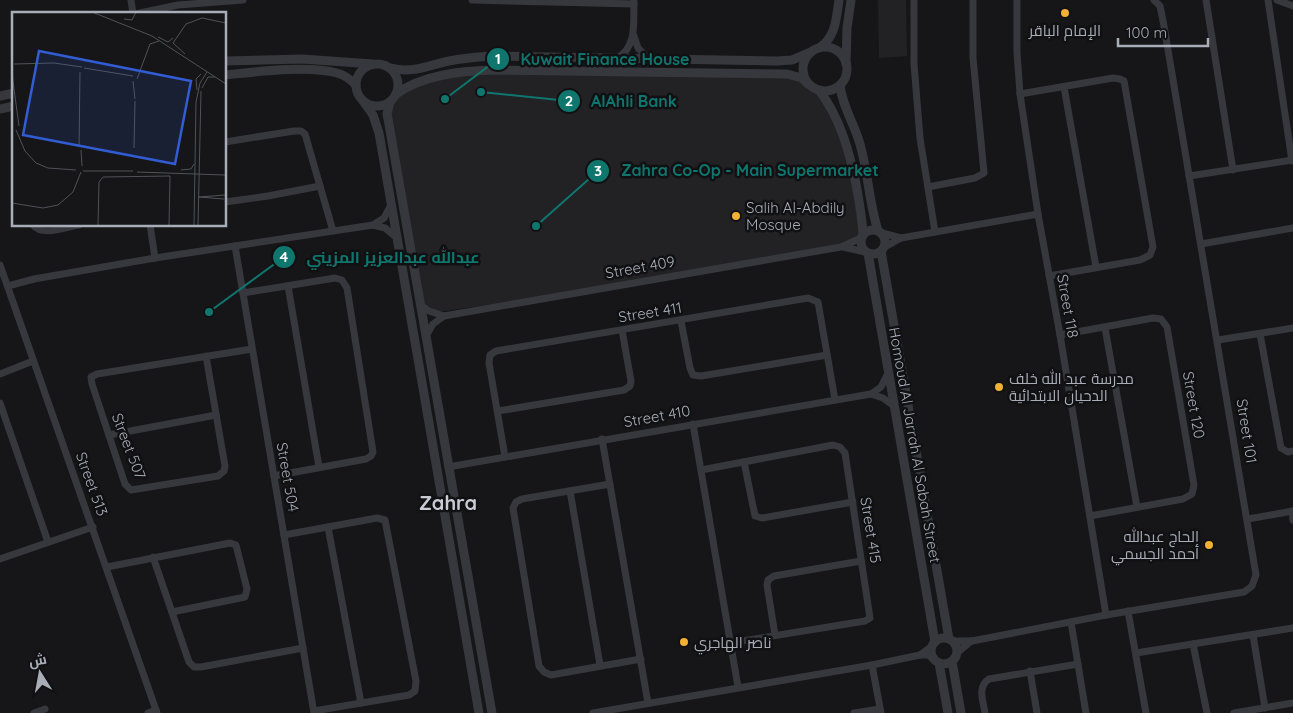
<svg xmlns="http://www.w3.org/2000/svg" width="1293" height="713" viewBox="0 0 1293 713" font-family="Quicksand,Cairo,sans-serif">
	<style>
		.built { fill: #222225 }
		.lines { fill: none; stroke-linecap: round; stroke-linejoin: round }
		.minor { stroke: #37383d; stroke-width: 7 }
		.tertiary { stroke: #37383d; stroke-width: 9 }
		.poi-dot { fill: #f2b134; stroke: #111113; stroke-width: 2 }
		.labels { text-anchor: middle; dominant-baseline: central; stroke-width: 5; stroke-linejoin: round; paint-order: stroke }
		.poi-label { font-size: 15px; fill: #a8adb8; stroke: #111113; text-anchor: start }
		.street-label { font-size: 15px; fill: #a8adb8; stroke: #111113 }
		.district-label { font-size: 20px; font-weight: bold; fill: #c9ccd4; stroke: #111113 }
		.inset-road { fill: none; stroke: #505258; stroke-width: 1 }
		.view { fill: #325cd3; fill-opacity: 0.15; stroke: #325cd3; stroke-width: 2.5 }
		.inset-edge { fill: none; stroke: #a8adb8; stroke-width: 2.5 }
		.leader { fill: none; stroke: #0f766e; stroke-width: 2 }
		.callout-dot { fill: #0f766e; stroke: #111113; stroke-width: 2 }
		.mark-label { font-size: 15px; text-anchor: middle; font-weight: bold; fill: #fff }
		.callout-label { font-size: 16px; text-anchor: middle; font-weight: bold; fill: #0f766e; stroke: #111113; stroke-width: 5; stroke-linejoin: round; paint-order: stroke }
	</style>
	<rect width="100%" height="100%" fill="#161618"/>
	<g class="built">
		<polygon points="878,0 906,0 907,56 879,58"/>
		<polygon points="469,71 802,78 813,88 819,90 838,122 863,234 847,245 579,292 437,312 424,303 388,107 396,94 408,86"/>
	</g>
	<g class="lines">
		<g class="minor">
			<polyline points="131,0 133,14"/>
			<polyline points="472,0 634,4"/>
			<polyline points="914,0 914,64 920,138 935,232"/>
			<polyline points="1017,0 1017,52 1020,94 1038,214 1060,335 1106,615"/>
			<polyline points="1206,0 1233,170"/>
			<polyline points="1268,0 1292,161"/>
			<polyline points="1277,0 1293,6"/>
			<polyline points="135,14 178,5 243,0"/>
			<polyline points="634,36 638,48 649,59"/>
			<path d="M617,58C638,47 633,20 634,0"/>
			<polyline points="1064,87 1096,267"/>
			<polyline points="1020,94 1113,78 1120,79 1124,81 1153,247 1150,255 1140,260 1049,276"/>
			<polyline points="225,142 294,131 301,131 305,134 333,231"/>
			<polyline points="1189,176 1293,160"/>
			<polyline points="928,187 975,178 984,173 973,58 973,0"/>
			<polyline points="225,202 268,196 320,186"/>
			<path d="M33,225C43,237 65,227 79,225"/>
			<polyline points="150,225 155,258"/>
			<polyline points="373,225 385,228 397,238"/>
			<polyline points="882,233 901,238"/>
			<polyline points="1201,244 1293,228"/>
			<polyline points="235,246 314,713"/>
			<polyline points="843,247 865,252"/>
			<polyline points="883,248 901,238 1038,214"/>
			<polyline points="0,265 157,713"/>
			<polyline points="8,286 34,279 155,258 373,225 384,218 391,205"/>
			<polyline points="288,286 319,467"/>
			<polyline points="243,293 335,278 342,280 347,288 373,452 371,456 366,459 274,476"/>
			<polyline points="421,305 429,311 444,316"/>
			<polyline points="681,321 690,368 693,375 701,376 827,355"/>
			<polyline points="1105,328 1137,507"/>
			<polyline points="1260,334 1281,448 1288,452 1293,451"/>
			<polyline points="1060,335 1153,318 1161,319 1167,327 1194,485 1192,494 1183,499 1090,516"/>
			<polyline points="426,336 433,324 444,316 841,247 861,238"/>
			<polyline points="1218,340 1293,328"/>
			<polyline points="206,356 225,466 224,471 218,476 131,490 125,484 92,384 91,377 97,374 252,349"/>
			<polyline points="0,374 33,361"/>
			<polyline points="871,394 883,398 894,406"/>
			<polyline points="0,403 48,542"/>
			<polyline points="498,411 624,390 630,386 631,381 622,330"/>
			<polyline points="693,424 738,687"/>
			<polyline points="109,435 216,415"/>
			<polyline points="602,439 648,703"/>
			<polyline points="505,457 489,363 490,355 496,351 808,298 818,302 835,400"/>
			<polyline points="744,462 755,516 762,518 853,502"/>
			<polyline points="448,467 871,394 881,387 888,373"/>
			<polyline points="701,470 833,445 840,447 845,453 870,618 865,621 730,643"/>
			<polyline points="610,484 522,499 516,502 513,508 539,666 544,672 551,675 641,659"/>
			<polyline points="570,491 600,665"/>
			<polyline points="1292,511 1293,520"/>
			<polyline points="1248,519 1293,511"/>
			<polyline points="328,527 361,703"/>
			<polyline points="284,535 377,518 385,520 416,681 415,691 409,695 314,711"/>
			<polyline points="153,557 189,662 194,667 201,667 303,648"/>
			<polyline points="0,559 93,527"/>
			<polyline points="107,567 230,543 236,545 247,589 245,597 172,612"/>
			<polyline points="1128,611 1146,713"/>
			<polyline points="1071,622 1086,713"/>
			<polyline points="775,635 767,585 768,580 774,576 861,561"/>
			<polyline points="1253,635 1265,708"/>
			<polyline points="952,641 972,641 1106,615 1244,592 1252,586 1256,575 1164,26 1160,6 1154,0"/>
			<polyline points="1193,644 1207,713"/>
			<polyline points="957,653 971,641"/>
			<polyline points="1136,653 1293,628"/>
			<polyline points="920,655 932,646"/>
			<polyline points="872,665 881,713"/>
			<polyline points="1030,671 1037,713"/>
			<polyline points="34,713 45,709"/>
			<polyline points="148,713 156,710"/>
			<polyline points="593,713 872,665 920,655 928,655 935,660"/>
			<polyline points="854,713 880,709"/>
			<path d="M985,713C983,700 977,687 989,679L1078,664"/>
			<polyline points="1234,713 1293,703"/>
		</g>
		<g class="tertiary">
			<circle cx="825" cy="69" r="22"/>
			<path d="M819,48C836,37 836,19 839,0"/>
			<polyline points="225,61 302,59 373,64"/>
			<circle cx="377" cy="85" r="21"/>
			<polyline points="846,64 847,28 851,0"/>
			<path d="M391,68C412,74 429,65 449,61C463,58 477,57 492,56L777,61L792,60L811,52"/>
			<path d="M225,75C255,72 308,65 337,73C345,75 351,80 356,85"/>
			<path d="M840,85C842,106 854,123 860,144C868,172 869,202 878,231"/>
			<path d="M819,90C840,118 849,150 856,184C859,200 862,217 863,234"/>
			<path d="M396,94C423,75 460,71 492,70L787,74L802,78L808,84"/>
			<polyline points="0,96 14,93"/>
			<polyline points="363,101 373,115 379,133 479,713"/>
			<polyline points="390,102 387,114 388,119 492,713"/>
			<polyline points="0,109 14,106"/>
			<circle cx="873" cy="242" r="12"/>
			<polyline points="881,251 949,639"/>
			<polyline points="868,253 935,642"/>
			<circle cx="944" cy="651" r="13"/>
			<polyline points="952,661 961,713"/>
			<polyline points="939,663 948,713"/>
		</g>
	</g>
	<g class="poi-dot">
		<circle cx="1065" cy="13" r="5"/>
		<circle cx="736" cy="216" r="5"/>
		<circle cx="999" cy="387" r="5"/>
		<circle cx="1209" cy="545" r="5"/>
		<circle cx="684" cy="642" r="5"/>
	</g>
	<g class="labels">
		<g class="poi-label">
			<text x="1065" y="30" text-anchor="middle">الإمام الباقر</text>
			<text x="746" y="207">Salih Al-Abdily<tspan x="746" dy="17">Mosque</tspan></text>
			<text x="1009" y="378">مدرسة عبد الله خلف<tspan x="1009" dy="17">الدحيان الابتدائية</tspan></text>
			<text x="1199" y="536" text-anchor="end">الحاج عبدالله<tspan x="1199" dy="17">أحمد الجسمي</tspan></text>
			<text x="694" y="642">ناصر الهاجري</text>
		</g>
		<g class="street-label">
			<text transform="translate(640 267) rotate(-10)">Street 409</text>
			<text transform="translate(1068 306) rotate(80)">Street 118</text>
			<text transform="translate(650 312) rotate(-9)">Street 411</text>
			<text transform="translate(1194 405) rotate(80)">Street 120</text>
			<text transform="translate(657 416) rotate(-10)">Street 410</text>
			<text transform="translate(1247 431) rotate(81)">Street 101</text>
			<text transform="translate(915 445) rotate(80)">Homoud Al Jarrah Al Sabah Street</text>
			<text transform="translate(129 446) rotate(69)">Street 507</text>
			<text transform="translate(288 477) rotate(80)">Street 504</text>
			<text transform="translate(92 484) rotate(70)">Street 513</text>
			<text transform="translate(871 530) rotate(81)">Street 415</text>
		</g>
		<g class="district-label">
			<text x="448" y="502">Zahra</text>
		</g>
	</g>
	<g transform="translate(12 12)">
		<rect width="214" height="214" fill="#161618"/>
		<path class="inset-road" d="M80,0L140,24L214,72M112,7L120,8L124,0M146,25L156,30L161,26M173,42L161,31L174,12L190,6L214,11M2,52L42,51L70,55M72,56L121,64M0,62L7,114M125,67L138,32L147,29M121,69L123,87M190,76L196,65H203M185,78L184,67L189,62M4,118L13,139L24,151L36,156L64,158M67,135L68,60M122,136L123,89M69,138L70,154M169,158L179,157L182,152M71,159H121M125,160L213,163M212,187L187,185L213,183M0,191L31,196L46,193L61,180L69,160M86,213L87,170L91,165L158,164M157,213L158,164M182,213L184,90L188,71L195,60M186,213L189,79"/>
		<path class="view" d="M27,39L179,69L163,152L11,123Z"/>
		<rect width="214" height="214" class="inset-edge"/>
	</g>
	<path class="leader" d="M445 99L498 59M481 92L569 101M536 226L598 171M209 312L284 257"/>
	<g class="callout-dot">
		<circle cx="445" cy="99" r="5"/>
		<circle cx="481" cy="92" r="5"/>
		<circle cx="536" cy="226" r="5"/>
		<circle cx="209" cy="312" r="5"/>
		<circle cx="498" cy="59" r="12"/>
		<circle cx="569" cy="101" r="12"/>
		<circle cx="598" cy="171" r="12"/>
		<circle cx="284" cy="257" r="12"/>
	</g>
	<g class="mark-label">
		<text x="498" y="64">1</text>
		<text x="569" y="106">2</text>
		<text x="598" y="176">3</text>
		<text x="284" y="262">4</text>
	</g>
	<g class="callout-label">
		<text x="605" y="65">Kuwait Finance House</text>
		<text x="634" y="107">AlAhli Bank</text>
		<text x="750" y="176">Zahra Co-Op - Main Supermarket</text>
		<text x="393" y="263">عبدالله عبدالعزيز المزيني</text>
	</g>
	<g transform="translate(40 673) rotate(349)" stroke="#111113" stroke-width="4" paint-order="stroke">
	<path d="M0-4L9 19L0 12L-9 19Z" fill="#a8adb8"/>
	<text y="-8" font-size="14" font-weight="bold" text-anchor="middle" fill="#a8adb8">ش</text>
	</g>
	<path d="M1118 38v8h90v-8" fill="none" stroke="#a8adb8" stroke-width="2.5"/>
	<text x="1126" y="38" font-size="15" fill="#a8adb8" stroke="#111113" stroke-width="4" paint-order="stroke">100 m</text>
</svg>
